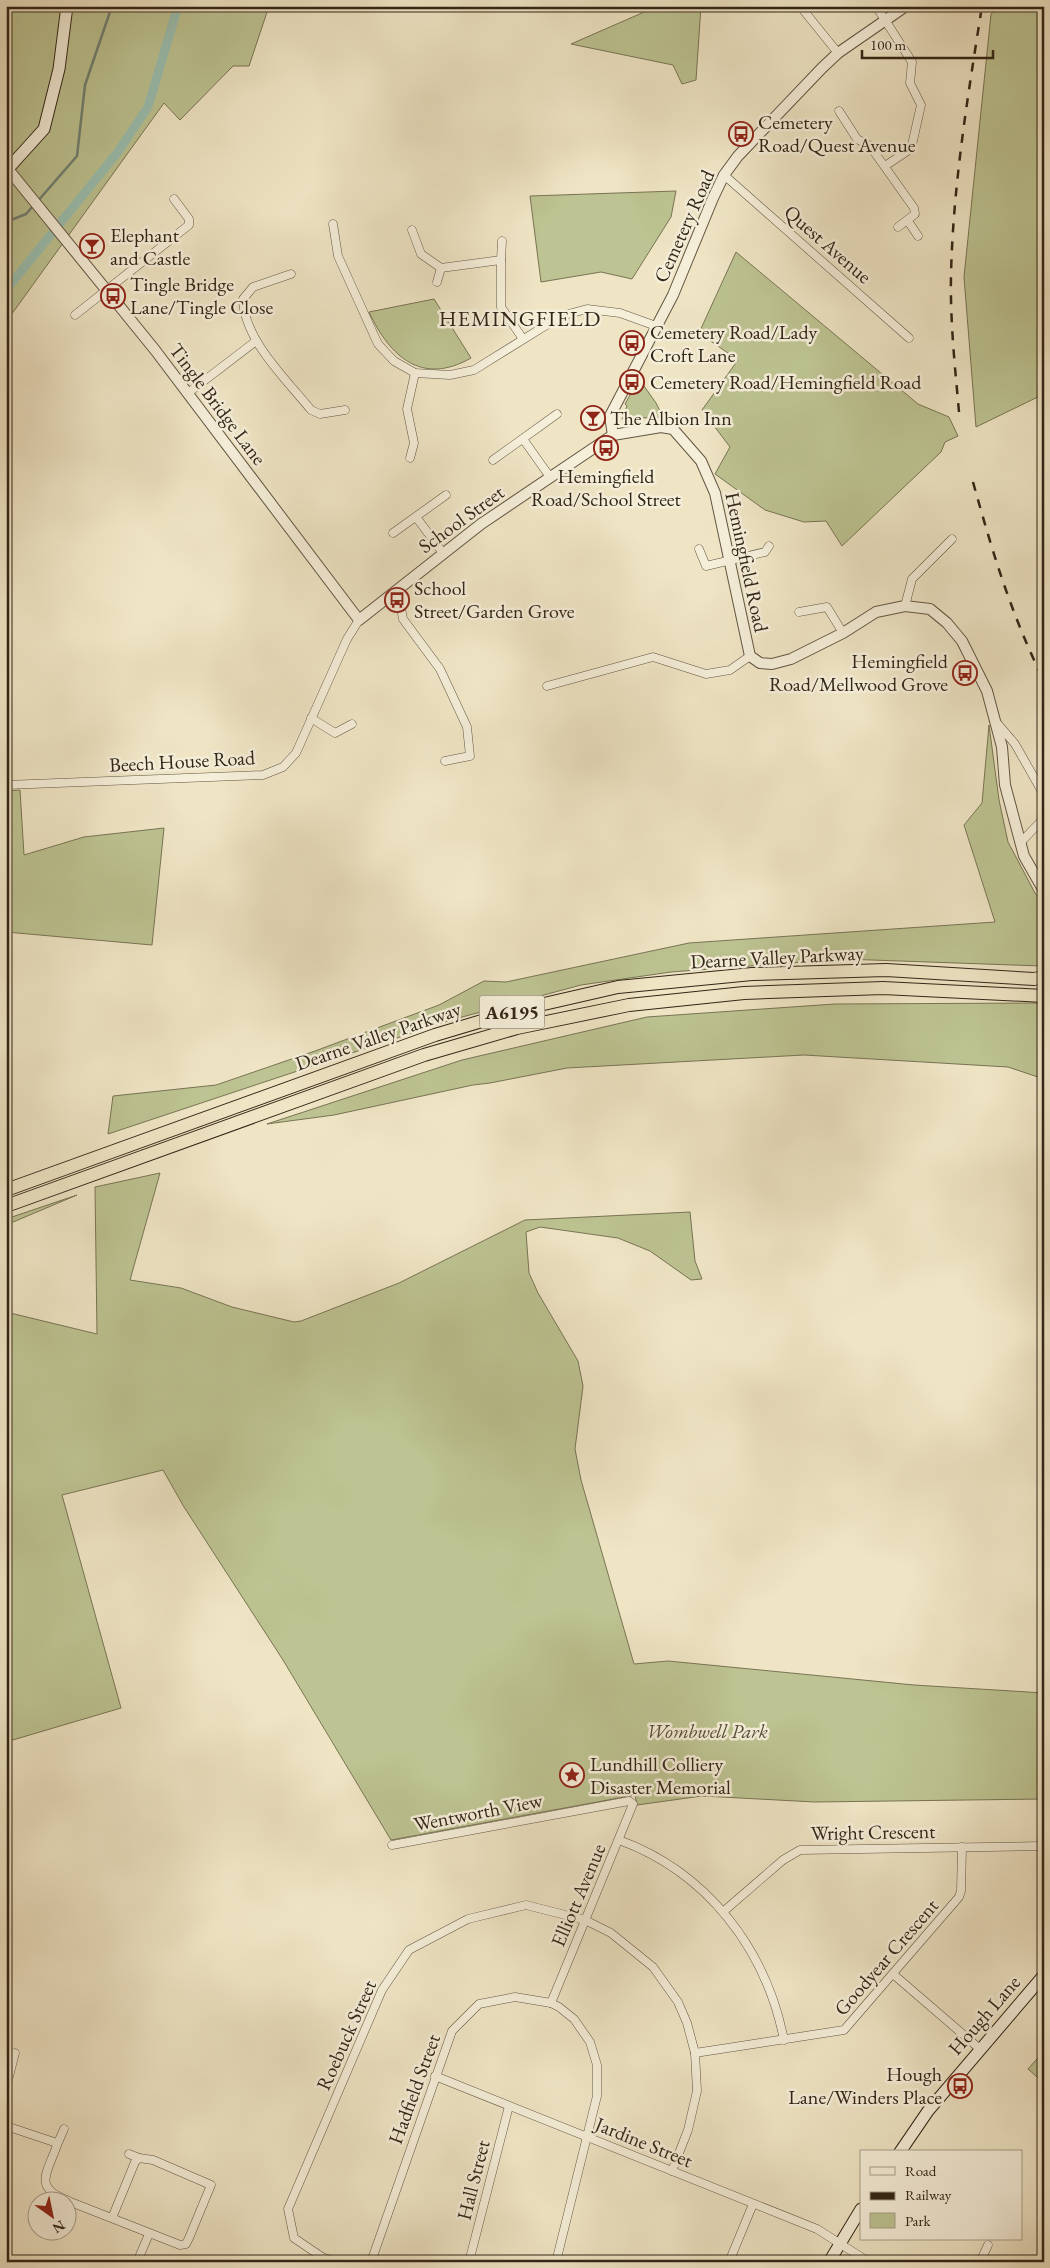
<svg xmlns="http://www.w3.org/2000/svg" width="1050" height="2268" viewBox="0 0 1050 2268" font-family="'EB Garamond',serif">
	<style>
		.green { fill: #bdc392; stroke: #787454 }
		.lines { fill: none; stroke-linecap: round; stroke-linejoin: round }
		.stream { stroke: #708173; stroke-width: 2.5 }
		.canal { stroke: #9abfb0; stroke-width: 9 }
		.minor-casing { stroke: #615542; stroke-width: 9 }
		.tertiary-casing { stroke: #615542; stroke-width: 12 }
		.secondary-casing { stroke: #322517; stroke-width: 13 }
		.trunk-casing { stroke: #322517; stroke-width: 14 }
		.minor { stroke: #f5eed9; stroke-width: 8 }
		.tertiary { stroke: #f5eed9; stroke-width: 10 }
		.secondary { stroke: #f5eed9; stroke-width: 11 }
		.trunk { stroke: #efe5c5; stroke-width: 12 }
		.rail { stroke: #322517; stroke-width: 2.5; stroke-dasharray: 9 9; stroke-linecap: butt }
		.labels { text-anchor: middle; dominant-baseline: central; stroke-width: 5; stroke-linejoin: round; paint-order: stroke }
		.shield { fill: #f5eed9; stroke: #6c6151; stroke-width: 1 }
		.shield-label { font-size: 19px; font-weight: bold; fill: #322517 }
		.poi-label { font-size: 20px; fill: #322517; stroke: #f5eed9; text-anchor: start }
		.street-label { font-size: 20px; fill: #322517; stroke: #f5eed9 }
		.park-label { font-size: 20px; font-style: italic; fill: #554c36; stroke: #f5eed9 }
		.quarter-label { font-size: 22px; letter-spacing: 1px; fill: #322517; stroke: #f5eed9 }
	</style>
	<rect width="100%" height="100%" fill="#efe5c5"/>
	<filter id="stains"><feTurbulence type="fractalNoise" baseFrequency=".004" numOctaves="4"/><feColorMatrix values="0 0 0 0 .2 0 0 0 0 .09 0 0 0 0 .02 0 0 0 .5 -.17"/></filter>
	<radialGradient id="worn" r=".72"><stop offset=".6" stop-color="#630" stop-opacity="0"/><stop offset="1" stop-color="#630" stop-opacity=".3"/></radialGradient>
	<g class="green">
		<polygon points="6,6 269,6 249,66 233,66 180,120 164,103 6,322"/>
		<polygon points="658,6 701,6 696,80 682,84 673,65 571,44"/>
		<polygon points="1001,6 1044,6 1044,394 976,427 964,277 991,14"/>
		<polygon points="676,191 671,217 632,279 601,272 541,282 530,196"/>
		<polygon points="736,252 918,404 949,417 958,436 945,442 941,452 842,546 826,521 804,522 765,510 715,474 730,447 702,410 738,360 699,333"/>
		<path d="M434,299L471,358C422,386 390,357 369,312Z"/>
		<polygon points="639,379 656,403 663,417 622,419 627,406 625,404"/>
		<polygon points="989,725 999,800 1008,842 1035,893 1044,904 1042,966 843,959 671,972 581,985 451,1020 108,1134 113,1096 216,1085 315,1051 439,1005 484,981 506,982 689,943 995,922 964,825 982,803"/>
		<polygon points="20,790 24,855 84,837 164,828 152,945 6,932 6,791"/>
		<polygon points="1035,1003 1044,1006 1044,1079 1008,1067 804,1055 567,1068 490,1083 473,1085 334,1115 267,1124 462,1060 647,1017 835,1004"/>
		<polygon points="160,1173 130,1280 181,1288 232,1307 294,1322 301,1321 399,1283 525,1220 690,1212 695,1261 702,1279 691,1280 650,1251 618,1238 540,1227 526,1232 529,1273 538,1293 578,1361 583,1386 575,1449 581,1480 634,1664 668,1661 914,1685 1044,1693 1044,1799 815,1802 702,1796 637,1805 635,1795 391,1840 283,1660 184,1507 163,1470 62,1495 121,1708 6,1742 6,1312 97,1334 95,1187"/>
		<polygon points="77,1195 6,1225 6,1219"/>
		<polygon points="1044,2051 1044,2083 1028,2069"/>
	</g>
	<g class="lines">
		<g class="stream">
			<polyline points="37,202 77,156 85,85 112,6"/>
			<polyline points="6,222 26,214 33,206"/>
		</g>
		<polyline class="canal" points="6,290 117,153 148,107 178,6"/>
		<defs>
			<g id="minor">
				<polyline points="800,6 838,53"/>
				<polyline points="876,6 912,62 910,83 921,105 912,145 909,150 885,166"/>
				<polyline points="839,111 857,139 870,146 914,208 915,214 898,227"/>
				<polyline points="724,175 909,338"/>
				<polyline points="908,221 918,236"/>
				<polyline points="333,224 338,256 378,344 394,361 415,373 450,375 474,370 561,316 587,309 620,313 656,326"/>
				<polyline points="412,230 421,254 441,268 501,260 501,307 523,339"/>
				<polyline points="501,260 502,241"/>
				<path d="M291,274L253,287L243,299C244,340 286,379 311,410L320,414L345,410"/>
				<polyline points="437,282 441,268"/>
				<polyline points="75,315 189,225 189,219 174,199"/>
				<polyline points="188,393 256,341"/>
				<polyline points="523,439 550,477"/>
				<polyline points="410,458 414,443 407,409 415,373"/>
				<polyline points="493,460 557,414"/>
				<polyline points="416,517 443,553"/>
				<polyline points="393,533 446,495"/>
				<polyline points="699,549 706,566 765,552 769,546"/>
				<polyline points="391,595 401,608 403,619 440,669 467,727 470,756 445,761"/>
				<polyline points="905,606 912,579 952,539"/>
				<polyline points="799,612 827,607 843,633"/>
				<polyline points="547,686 653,657 706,674 730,670 750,656"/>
				<polyline points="311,718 335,733 352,724"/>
				<polyline points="997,723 1015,744 1044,795"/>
				<polyline points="6,785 263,775 283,767 296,753 347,639 359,620"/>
				<polyline points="1021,842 1044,818"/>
				<path d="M619,1840C707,1872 766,1949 784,2040"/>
				<polyline points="392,1845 629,1801 633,1804 551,2003"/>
				<polyline points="724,1911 783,1860 800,1850 1044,1846"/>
				<polyline points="893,1974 980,2049"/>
				<polyline points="695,2053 844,2030 959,1897 961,1891 962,1847"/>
				<polyline points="435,2076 817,2229 869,2262"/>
				<polyline points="6,2088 15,2053"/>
				<path d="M6,2126L54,2142L57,2145C48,2172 32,2187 67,2200"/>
				<polyline points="57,2145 64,2129"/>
				<polyline points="129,2154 139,2158"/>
				<polyline points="68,2201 180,2245 186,2244 189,2238 211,2185 153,2160 139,2158 135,2162 112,2218"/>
				<polyline points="137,2262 149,2234"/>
				<polyline points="335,2262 322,2257 294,2238 288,2209 382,1990 409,1950 468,1919 526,1905 585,1920 611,1933 653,1967 678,2002 687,2023 695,2053 697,2091 688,2130 672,2171"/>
				<polyline points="371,2262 452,2031 479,2004 515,1997 551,2003 559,2007 574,2019 590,2042 597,2065 597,2096 556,2262"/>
				<polyline points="469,2262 509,2106"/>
				<polyline points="729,2262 753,2204"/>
				<polyline points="980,2262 988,2245"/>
			</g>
			<g id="tertiary">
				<polyline points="8,169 155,350 359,620 481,524 613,435 661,427 673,429 701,461 715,493 750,656 760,663 772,664 791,659 843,633 876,612 905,606 930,609 947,623 962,641 987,691 1002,747 1005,785 1024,856 1044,891"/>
				<polyline points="613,435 610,416 673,295 713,198 724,175 738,156 822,68 838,53 906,6"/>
			</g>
			<g id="secondary">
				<polyline points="6,171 44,129 59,69 67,6"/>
				<polyline points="900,2152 928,2111 1044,1975"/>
				<polyline points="829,2262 861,2209"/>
			</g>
			<g id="trunk">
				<polyline points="6,1190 435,1035 522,1009 618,987 752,974 886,970 1034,979 1044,977"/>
				<polyline points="6,1206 424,1055 517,1028 629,1005 744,993 883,988 1044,996"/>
			</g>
		</defs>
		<use href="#minor" class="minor-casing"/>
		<use href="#tertiary" class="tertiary-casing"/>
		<use href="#secondary" class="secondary-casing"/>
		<use href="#trunk" class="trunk-casing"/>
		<use href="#minor" class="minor"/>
		<use href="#tertiary" class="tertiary"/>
		<use href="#secondary" class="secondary"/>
		<use href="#trunk" class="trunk"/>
		<g class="rail">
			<path d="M959,412C955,367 950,321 951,275C953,185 968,95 982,6"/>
			<path d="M973,482C993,554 1011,614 1044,681"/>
		</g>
	</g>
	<defs>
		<symbol id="bus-ring" viewBox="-11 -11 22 22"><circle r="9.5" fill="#f5eed9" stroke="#8f2418" stroke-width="1.5"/><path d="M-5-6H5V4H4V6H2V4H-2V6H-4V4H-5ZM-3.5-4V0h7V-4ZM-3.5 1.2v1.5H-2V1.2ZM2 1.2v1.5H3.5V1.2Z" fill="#8f2418"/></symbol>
		<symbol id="bar-ring" viewBox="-11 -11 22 22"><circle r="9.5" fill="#f5eed9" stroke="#8f2418" stroke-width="1.5"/><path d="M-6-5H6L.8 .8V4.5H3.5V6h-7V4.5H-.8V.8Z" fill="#8f2418"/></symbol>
		<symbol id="sight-ring" viewBox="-11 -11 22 22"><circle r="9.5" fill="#f5eed9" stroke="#8f2418" stroke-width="1.5"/><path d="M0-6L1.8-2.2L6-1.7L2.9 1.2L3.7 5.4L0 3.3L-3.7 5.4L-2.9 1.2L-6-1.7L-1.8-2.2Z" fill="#8f2418"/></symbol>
	</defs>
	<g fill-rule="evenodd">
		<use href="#bus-ring" x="727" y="120" width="28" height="28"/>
		<use href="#bar-ring" x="78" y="232" width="28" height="28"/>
		<use href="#bus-ring" x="99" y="282" width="28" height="28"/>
		<use href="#bus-ring" x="618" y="329" width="28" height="28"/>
		<use href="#bus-ring" x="618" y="368" width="28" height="28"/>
		<use href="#bar-ring" x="579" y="404" width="28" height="28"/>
		<use href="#bus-ring" x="592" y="434" width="28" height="28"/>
		<use href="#bus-ring" x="383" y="586" width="28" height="28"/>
		<use href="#bus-ring" x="951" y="659" width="28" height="28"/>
		<use href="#sight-ring" x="558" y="1761" width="28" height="28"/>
		<use href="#bus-ring" x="946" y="2072" width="28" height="28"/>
	</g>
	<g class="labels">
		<rect class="shield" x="479.5" y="995.5" width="65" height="33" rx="4"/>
		<g class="shield-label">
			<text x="512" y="1012">A6195</text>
		</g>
		<g class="poi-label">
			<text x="758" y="122">Cemetery<tspan x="758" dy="23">Road/Quest Avenue</tspan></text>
			<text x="110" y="235">Elephant<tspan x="110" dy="23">and Castle</tspan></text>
			<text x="130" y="284">Tingle Bridge<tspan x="130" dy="23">Lane/Tingle Close</tspan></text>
			<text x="650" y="332">Cemetery Road/Lady<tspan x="650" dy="23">Croft Lane</tspan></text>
			<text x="650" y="382">Cemetery Road/Hemingfield Road</text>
			<text x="610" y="418">The Albion Inn</text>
			<text x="606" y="476" text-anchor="middle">Hemingfield<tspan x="606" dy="23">Road/School Street</tspan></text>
			<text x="414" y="588">School<tspan x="414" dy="23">Street/Garden Grove</tspan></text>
			<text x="948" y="661" text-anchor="end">Hemingfield<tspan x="948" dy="23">Road/Mellwood Grove</tspan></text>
			<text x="590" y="1764">Lundhill Colliery<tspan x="590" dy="23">Disaster Memorial</tspan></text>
			<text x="942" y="2074" text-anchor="end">Hough<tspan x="942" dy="23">Lane/Winders Place</tspan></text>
		</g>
		<g class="street-label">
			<text transform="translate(684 226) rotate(-66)">Cemetery Road</text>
			<text transform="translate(828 244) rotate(41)">Quest Avenue</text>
			<text transform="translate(218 404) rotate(53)">Tingle Bridge Lane</text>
			<text transform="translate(461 519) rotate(-36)">School Street</text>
			<text transform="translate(747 562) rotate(78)">Hemingfield Road</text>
			<text transform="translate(182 761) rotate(-3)">Beech House Road</text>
			<text transform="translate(777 957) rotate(-3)">Dearne Valley Parkway</text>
			<text transform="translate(378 1036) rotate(-19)">Dearne Valley Parkway</text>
			<text transform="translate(478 1812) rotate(-11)">Wentworth View</text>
			<text transform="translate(873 1832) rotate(-1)">Wright Crescent</text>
			<text transform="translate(578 1895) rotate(-67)">Elliott Avenue</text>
			<text transform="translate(886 1957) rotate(-49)">Goodyear Crescent</text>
			<text transform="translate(984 2015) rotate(-49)">Hough Lane</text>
			<text transform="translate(346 2035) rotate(-66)">Roebuck Street</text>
			<text transform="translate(414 2089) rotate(-70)">Hadfield Street</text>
			<text transform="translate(644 2142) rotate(22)">Jardine Street</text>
			<text transform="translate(473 2180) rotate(-76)">Hall Street</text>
		</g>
		<g class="park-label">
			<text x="707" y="1731">Wombwell Park</text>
		</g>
		<g class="quarter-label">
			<text x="520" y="318">HEMINGFIELD</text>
		</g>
	</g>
	<rect width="1050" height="2268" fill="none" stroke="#efe5c5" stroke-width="25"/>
	<rect x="8" y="8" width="1035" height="2253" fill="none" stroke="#322517" stroke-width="2.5"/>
	<rect x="12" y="12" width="1025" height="2243" fill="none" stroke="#322517"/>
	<rect x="860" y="2150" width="162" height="90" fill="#f5eed9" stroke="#a79e8b"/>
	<rect x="870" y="2167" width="25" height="8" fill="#f5eed9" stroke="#a79e8b"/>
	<text x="905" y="2176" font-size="15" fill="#322517">Road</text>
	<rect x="870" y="2192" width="25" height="8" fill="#322517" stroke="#a79e8b"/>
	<text x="905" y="2200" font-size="15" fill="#322517">Railway</text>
	<rect x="870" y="2213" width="25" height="15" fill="#bdc392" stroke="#a79e8b"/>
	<text x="905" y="2226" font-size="15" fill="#322517">Park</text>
	<g transform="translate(52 2216) rotate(147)"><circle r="24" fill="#f5eed9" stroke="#a79e8b"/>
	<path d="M0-4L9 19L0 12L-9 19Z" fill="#8f2418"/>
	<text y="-8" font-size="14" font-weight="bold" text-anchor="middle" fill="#322517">N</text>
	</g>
	<path d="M862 50v8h131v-8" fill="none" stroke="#322517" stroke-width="2.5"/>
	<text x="870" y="50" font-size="15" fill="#322517" stroke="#f5eed9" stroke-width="4" paint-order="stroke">100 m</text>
	<rect width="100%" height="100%" filter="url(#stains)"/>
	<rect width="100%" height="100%" fill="url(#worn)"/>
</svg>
